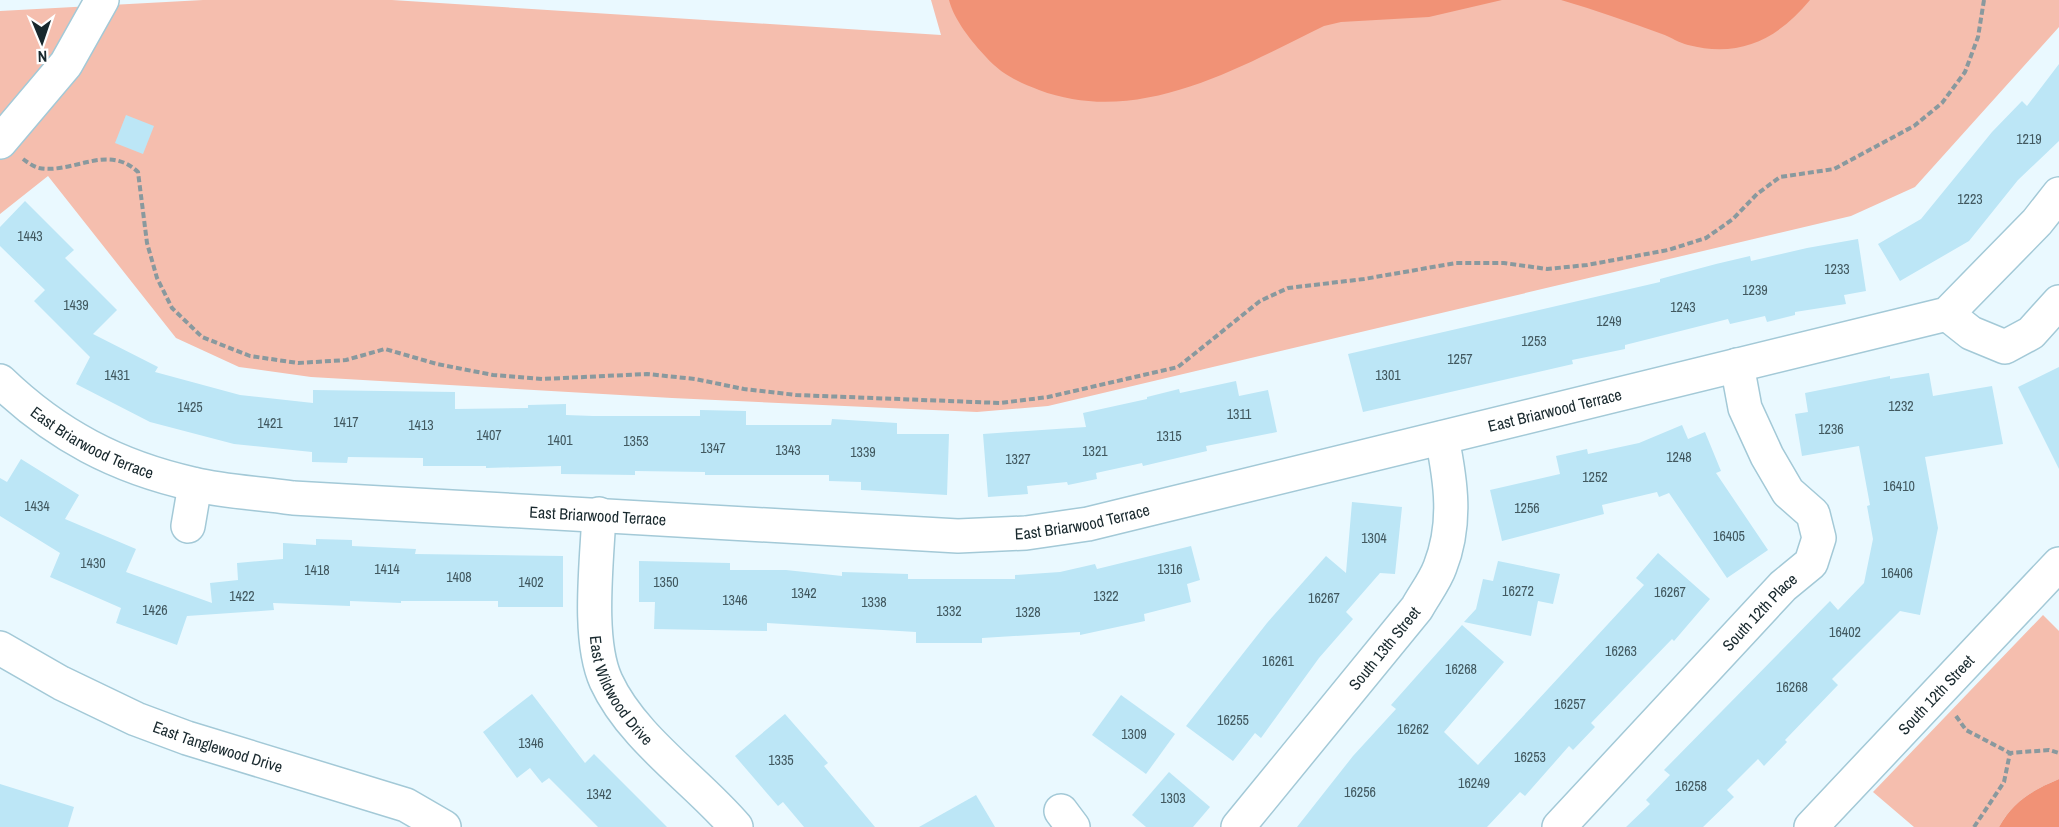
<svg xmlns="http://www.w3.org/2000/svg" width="2059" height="827" viewBox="0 0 2059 827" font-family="'Archivo Narrow',sans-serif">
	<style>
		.green { fill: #f5beae }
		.water { fill: #f19276 }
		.building { fill: #bce6f6 }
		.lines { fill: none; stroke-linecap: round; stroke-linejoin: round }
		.minor-casing { stroke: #a3c9d7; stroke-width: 36 }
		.path { stroke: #89999e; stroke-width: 4; stroke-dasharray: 6 3; stroke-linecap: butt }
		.minor { stroke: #fff; stroke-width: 33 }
		.labels { text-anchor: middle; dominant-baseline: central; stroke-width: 5; stroke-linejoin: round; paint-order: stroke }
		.number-label { font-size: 14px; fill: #41585f }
		.street-label { font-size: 16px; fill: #18282d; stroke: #fff }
	</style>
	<rect width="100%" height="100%" fill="#eaf9ff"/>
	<g class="green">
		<polygon points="203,0 392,0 941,35 931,0 2059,0 2059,27 1915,187 1851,216 1048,406 977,412 672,398 311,377 239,367 176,338 48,176 0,214 0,11"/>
		<path d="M2043,615L2059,631V779C2033,790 2013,801 1999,827H1914L1873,792Z"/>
	</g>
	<g class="water">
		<path d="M949,0H1502L1429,17L1341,22L1324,26C1236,69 1138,127 1039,90C1018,82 1001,74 986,57C972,42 954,20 949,0Z"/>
		<path d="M1561,0H1810C1777,40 1739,58 1688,45C1679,43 1671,37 1662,34C1629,22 1595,10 1561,0Z"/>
		<path d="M2059,779V827H1999C2013,801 2033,790 2059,779Z"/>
	</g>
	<g class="building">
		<polygon points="2059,64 2059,141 2018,180 1969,241 1900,281 1878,244 1921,219 1992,132 2022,101 2027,106"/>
		<polygon points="126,115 154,126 143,154 115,143"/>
		<polygon points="25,201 74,250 65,258 117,310 93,334 158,367 155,372 240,395 313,403 313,390 455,392 455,409 528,408 528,405 566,404 566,415 593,416 700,416 700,410 746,411 746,425 831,425 832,419 897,423 897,434 949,434 947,495 861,490 861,482 829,481 829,475 705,475 705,472 635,471 635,475 561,474 561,466 486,468 486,466 423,466 423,458 348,457 347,463 312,462 312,452 234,444 150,422 76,384 90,357 34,301 45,290 0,246 0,227"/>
		<polygon points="1858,239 1866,291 1844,295 1846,304 1795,312 1795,315 1767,322 1765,316 1730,324 1728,319 1625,345 1625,349 1572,360 1573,364 1363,412 1348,354 1660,282 1660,279 1716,264 1750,256 1751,261 1807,248"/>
		<polygon points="2059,367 2059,469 2018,387"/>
		<polygon points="1929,373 1933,396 1992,386 2003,444 1925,457 1938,528 1920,615 1900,611 1832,679 1838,685 1785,740 1787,742 1764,766 1758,759 1727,790 1734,797 1703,827 1626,827 1650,804 1646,800 1670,775 1664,770 1830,601 1838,610 1864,583 1873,539 1867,506 1870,505 1859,446 1802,456 1795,414 1808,412 1805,393 1890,376 1890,379"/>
		<polygon points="1236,381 1239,396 1268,390 1277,432 1206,446 1207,451 1143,466 1142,463 1096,473 1097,479 1068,485 1067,482 1027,486 1028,494 988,497 983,434 1086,427 1083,413 1147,399 1147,397 1179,389 1180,393"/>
		<polygon points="1682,425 1688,439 1705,432 1721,471 1716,473 1768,550 1727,578 1669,493 1659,497 1657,492 1602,505 1604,514 1502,541 1490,490 1560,474 1556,456 1587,449 1588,454 1639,443"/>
		<polygon points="21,459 79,495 65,519 136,549 126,572 212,603 210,583 238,580 237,563 283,559 283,543 316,545 316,539 352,540 352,546 416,549 415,554 563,556 563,607 498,607 498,601 401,601 401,603 350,601 350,606 273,603 274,610 187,616 177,645 116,623 121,608 50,577 60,553 0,516 0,478 7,482"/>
		<polygon points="1352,502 1402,507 1395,574 1380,573 1346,612 1353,619 1319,658 1261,738 1255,733 1233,761 1186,726 1267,623 1326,556 1346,573"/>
		<polygon points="1191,546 1200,580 1187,584 1191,602 1144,614 1145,621 1080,635 1080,632 982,638 982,643 916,643 916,632 767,623 767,631 654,629 655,602 639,602 639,561 730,563 730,570 786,570 842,576 842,572 908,574 908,579 1015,579 1015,575 1060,572 1095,564 1097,569"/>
		<polygon points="1658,553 1710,599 1674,641 1672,639 1591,723 1595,727 1573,750 1569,746 1525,796 1520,792 1487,827 1297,827 1353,756 1396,709 1391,705 1462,625 1504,662 1444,732 1478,765 1644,585 1636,578"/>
		<polygon points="1498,561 1560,574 1553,604 1538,601 1531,636 1464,622 1476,609 1483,579 1493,581"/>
		<polygon points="532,694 585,763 594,754 667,827 598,827 549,778 542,783 530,768 517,778 483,732"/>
		<polygon points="1121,695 1175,734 1146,774 1092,735"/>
		<polygon points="785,714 828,763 824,766 875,827 804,827 783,802 778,806 735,756"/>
		<polygon points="1169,772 1210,807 1193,827 1146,827 1132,815"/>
		<polygon points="0,784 74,807 68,827 0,827"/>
		<polygon points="976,795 995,827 919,827"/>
	</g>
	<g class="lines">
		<defs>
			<g id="minor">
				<polyline points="0,142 66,64 102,0"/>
				<polyline points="1947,314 1971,333 2005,347 2031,333 2059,302"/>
				<path id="s1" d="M0,381C56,435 117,467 193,484C225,492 260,493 293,498L958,536L1026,533L1088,524L1947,314L2037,222L2059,194"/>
				<path id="s2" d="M599,514C597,561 587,639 606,681C632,738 696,780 736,827"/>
				<polyline points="188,526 195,485"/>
				<path id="s3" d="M0,648L61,683L136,719L187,738L406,805L444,827"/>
				<polyline points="1061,811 1073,827"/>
				<path id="s4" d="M1238,827L1417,608C1424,595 1435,581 1440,567C1457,524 1451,482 1442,438"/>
				<path id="s5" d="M1559,827L1783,586L1811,563L1819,538L1813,514L1788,492L1767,456L1745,408L1737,365"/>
				<path id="s6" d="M1811,827L2059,564"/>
			</g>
		</defs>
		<use href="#minor" class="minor-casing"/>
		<g class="path">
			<path d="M23,159C27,162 34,167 39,168C75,174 107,143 138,172L147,243L157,278L172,308L202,337L250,356L298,363L346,360L385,349L437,364L493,375L542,379L647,374L695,379L744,389L796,395L1000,403L1048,397L1178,367L1260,301L1288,288L1364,279L1456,263H1504L1547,269L1587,265L1668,250L1706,238L1733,219L1757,194L1780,177L1834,169L1914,126L1942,103L1965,72L1978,37L1984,0"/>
			<polyline points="1956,716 1966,730 2010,753"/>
			<polyline points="1974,827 2004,782 2010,753 2049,750 2059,753"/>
		</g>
		<use href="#minor" class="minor"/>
	</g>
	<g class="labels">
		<g class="number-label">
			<text x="2029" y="139">1219</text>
			<text x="1970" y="199">1223</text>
			<text x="30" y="236">1443</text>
			<text x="1837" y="269">1233</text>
			<text x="1755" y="290">1239</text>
			<text x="76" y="305">1439</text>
			<text x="1683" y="307">1243</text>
			<text x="1609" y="321">1249</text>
			<text x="1534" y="341">1253</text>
			<text x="1460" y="359">1257</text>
			<text x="117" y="375">1431</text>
			<text x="1388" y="375">1301</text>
			<text x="1901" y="406">1232</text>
			<text x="190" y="407">1425</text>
			<text x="1239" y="414">1311</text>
			<text x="346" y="422">1417</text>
			<text x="270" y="423">1421</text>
			<text x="421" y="425">1413</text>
			<text x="1831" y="429">1236</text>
			<text x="489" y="435">1407</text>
			<text x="1169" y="436">1315</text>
			<text x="560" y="440">1401</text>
			<text x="636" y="441">1353</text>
			<text x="713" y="448">1347</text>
			<text x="788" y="450">1343</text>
			<text x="1095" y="451">1321</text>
			<text x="863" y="452">1339</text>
			<text x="1679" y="457">1248</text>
			<text x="1018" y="459">1327</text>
			<text x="1595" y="477">1252</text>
			<text x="1899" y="486">16410</text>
			<text x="37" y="506">1434</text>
			<text x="1527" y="508">1256</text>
			<text x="1729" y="536">16405</text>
			<text x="1374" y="538">1304</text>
			<text x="93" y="563">1430</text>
			<text x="387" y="569">1414</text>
			<text x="1170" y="569">1316</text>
			<text x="317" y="570">1418</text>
			<text x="1897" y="573">16406</text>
			<text x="459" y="577">1408</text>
			<text x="531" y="582">1402</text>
			<text x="666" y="582">1350</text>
			<text x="1518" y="591">16272</text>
			<text x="1670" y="592">16267</text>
			<text x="804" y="593">1342</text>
			<text x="242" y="596">1422</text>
			<text x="1106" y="596">1322</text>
			<text x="1324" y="598">16267</text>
			<text x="735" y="600">1346</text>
			<text x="874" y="602">1338</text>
			<text x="155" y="610">1426</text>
			<text x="949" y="611">1332</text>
			<text x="1028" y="612">1328</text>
			<text x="1845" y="632">16402</text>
			<text x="1621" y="651">16263</text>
			<text x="1278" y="661">16261</text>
			<text x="1461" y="669">16268</text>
			<text x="1792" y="687">16268</text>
			<text x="1570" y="704">16257</text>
			<text x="1233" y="720">16255</text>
			<text x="1413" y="729">16262</text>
			<text x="1134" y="734">1309</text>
			<text x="531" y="743">1346</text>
			<text x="1530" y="757">16253</text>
			<text x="781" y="760">1335</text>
			<text x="1474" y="783">16249</text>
			<text x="1691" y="786">16258</text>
			<text x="1360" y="792">16256</text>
			<text x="599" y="794">1342</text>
			<text x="1173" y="798">1303</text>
		</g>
		<g class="street-label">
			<text stroke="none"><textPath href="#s1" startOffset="1600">East Briarwood Terrace</textPath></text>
			<text stroke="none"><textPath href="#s1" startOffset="112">East Briarwood Terrace</textPath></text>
			<text stroke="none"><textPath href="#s1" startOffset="628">East Briarwood Terrace</textPath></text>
			<text stroke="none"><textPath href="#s1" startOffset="1114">East Briarwood Terrace</textPath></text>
			<text stroke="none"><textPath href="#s5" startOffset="294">South 12th Place</textPath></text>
			<text stroke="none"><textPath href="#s4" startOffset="231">South 13th Street</textPath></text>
			<text stroke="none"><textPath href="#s2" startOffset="183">East Wildwood Drive</textPath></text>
			<text stroke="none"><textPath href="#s6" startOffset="182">South 12th Street</textPath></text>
			<text stroke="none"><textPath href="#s3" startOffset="240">East Tanglewood Drive</textPath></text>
		</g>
	</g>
	<g transform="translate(42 42) rotate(178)" stroke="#ffffff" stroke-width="4.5" paint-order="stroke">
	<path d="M0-4.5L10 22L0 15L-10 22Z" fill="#18282d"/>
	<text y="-9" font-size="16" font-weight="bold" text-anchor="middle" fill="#18282d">N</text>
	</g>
</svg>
